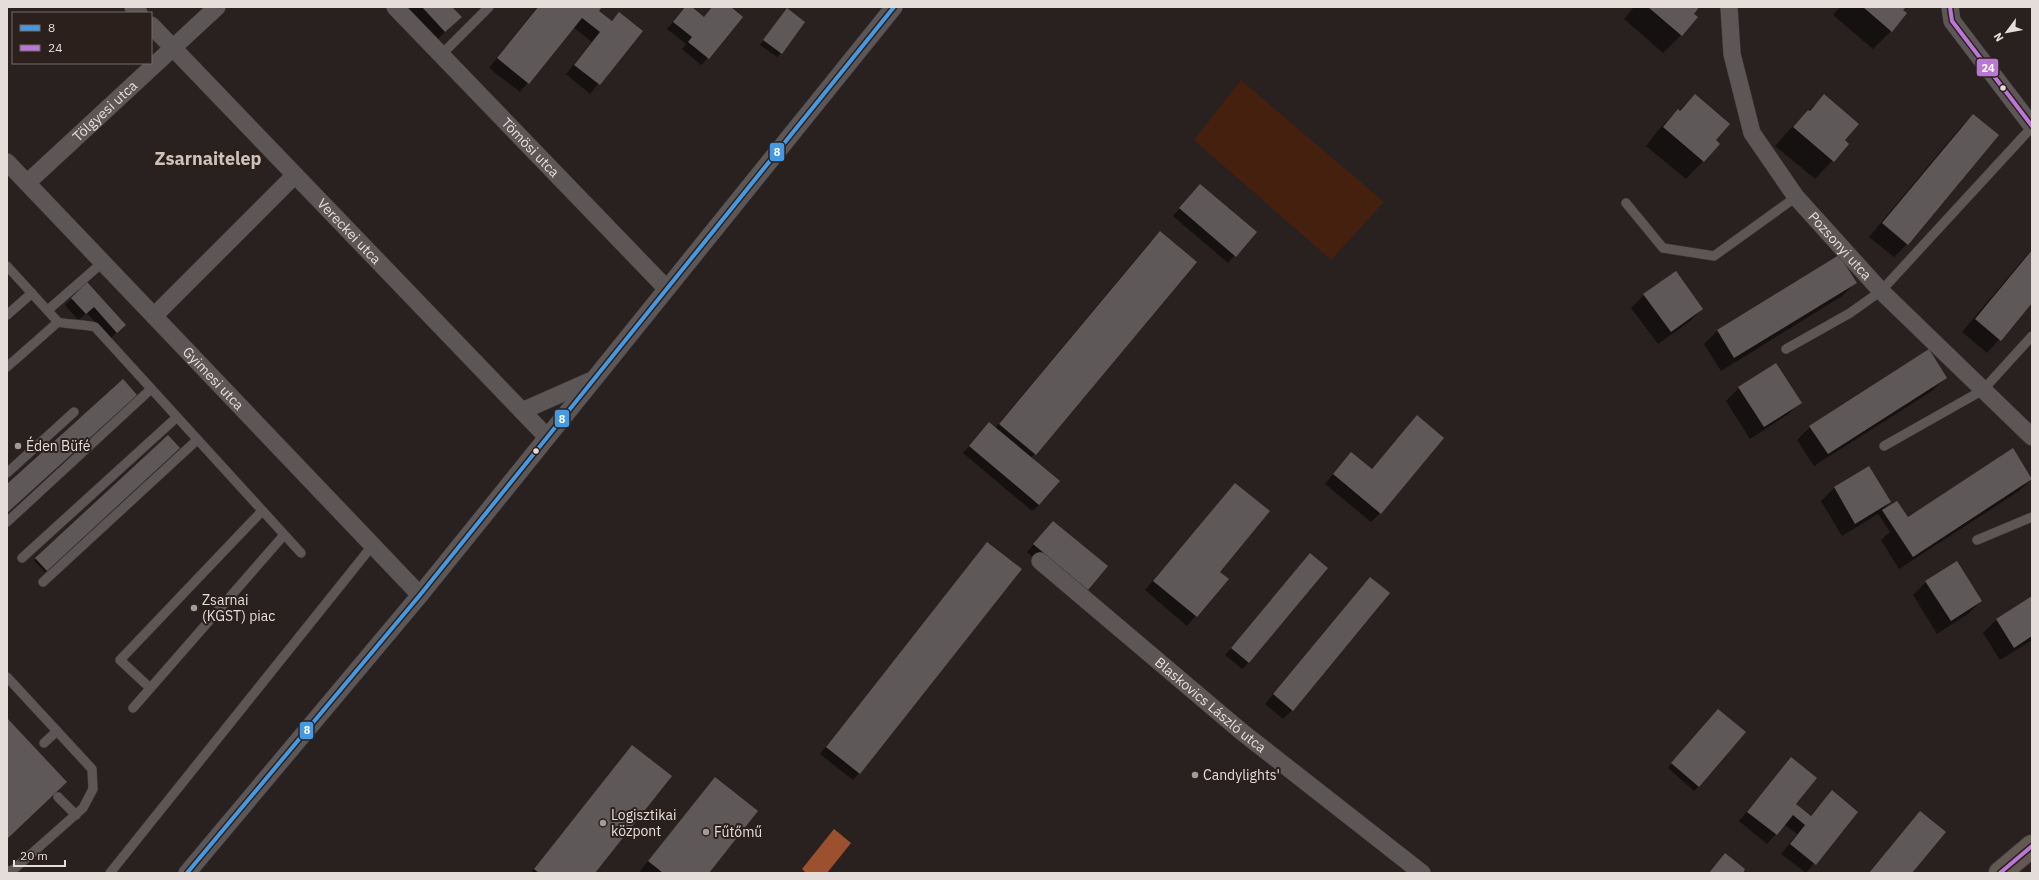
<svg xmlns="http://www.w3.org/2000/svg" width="2039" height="880" viewBox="0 0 2039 880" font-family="'IBM Plex Sans',sans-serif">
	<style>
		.green { fill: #45200f }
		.water { fill: #9c502d }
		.shadow { fill: #0007 }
		.building { fill: #5e5958 }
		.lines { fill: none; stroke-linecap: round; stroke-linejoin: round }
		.lane-casing { stroke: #433d3c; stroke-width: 10 }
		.street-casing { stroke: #433d3c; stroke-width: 18 }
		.primary-casing { stroke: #433d3c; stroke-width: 24 }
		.lane { stroke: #5c5756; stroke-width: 9 }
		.street { stroke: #5c5756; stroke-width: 17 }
		.primary { stroke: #645853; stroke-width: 22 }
		.bus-1-casing { stroke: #2b201c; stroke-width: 7 }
		.bus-2-casing { stroke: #2b201c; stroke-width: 7 }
		.bus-1 { stroke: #4699e1; stroke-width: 4 }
		.bus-2 { stroke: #ba77d6; stroke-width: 4 }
		.bus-dot { fill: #e5ddda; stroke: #2b201c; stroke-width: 1.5 }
		.poi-dot { fill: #a39b99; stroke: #2b201c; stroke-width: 1.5 }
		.labels { text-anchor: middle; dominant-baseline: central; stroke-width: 4; stroke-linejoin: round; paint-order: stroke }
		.street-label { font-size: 14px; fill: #e5ddda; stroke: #2b201c }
		.poi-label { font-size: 14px; fill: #e5ddda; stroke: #2b201c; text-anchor: start }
		.district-label { font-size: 18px; font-weight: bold; fill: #cfc1bb; stroke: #2b201c }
		.line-badge { stroke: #2b201c; stroke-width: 1.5 }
		.badge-label { font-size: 11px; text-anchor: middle; font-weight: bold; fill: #fff }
	</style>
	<rect width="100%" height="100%" fill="#282120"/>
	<polygon class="green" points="1241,80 1384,202 1331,260 1194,140"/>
	<polygon class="water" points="834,829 851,843 827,873 806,873 802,869"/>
	<g class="shadow">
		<polygon points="404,7 451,7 451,26 436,41"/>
		<polygon points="537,7 601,7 598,11 611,21 619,14 641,31 590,94 566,74 592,42 573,27 520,92 489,68"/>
		<polygon points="685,7 690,7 704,18 712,7 729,7 708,58 701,65 682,49 686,44 667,29"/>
		<polygon points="1634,7 1698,7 1681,35 1663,53 1624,19"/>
		<polygon points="1840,7 1904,7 1891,31 1873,49 1833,15"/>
		<polygon points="783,14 781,53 777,57 760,45"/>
		<polygon points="1695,95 1714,140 1703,161 1686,179 1646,146 1660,128"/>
		<polygon points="1824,95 1844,141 1848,144 1815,179 1775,146 1790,129"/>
		<polygon points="1973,115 1907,244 1894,257 1869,237 1960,128"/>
		<polygon points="1194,192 1255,232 1228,263 1173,216"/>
		<polygon points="1151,241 1195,262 1031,458 1039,505 1032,511 963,453 983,430 995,428"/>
		<polygon points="2032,249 2032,302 1987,353 1962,332"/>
		<polygon points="1839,256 1855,283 1842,296 1721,371 1704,344 1717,331"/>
		<polygon points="87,284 118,331 110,339 87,313 78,320 65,305"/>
		<polygon points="1644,295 1702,309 1689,322 1658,344 1631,308"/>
		<polygon points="1945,378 1932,391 1814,466 1797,440 1810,427"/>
		<polygon points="1739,388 1801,402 1787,415 1750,439 1726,401"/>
		<polygon points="1417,416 1380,513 1371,522 1325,484 1342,463 1371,470"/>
		<polygon points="168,436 179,448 45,572 34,561"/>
		<polygon points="2013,449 2032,478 2019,491 1899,569 1881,540 1890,532 1878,514 1842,536 1821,501 1834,488 1869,468 1890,502 1882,510 1896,502 1904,521"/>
		<polygon points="1235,484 1218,572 1227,579 1187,626 1145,590"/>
		<polygon points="1053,522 1087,589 1080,596 1027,552"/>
		<polygon points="987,543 859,773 853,780 820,754"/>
		<polygon points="1310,554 1249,662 1242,669 1225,655"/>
		<polygon points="1370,578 1292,710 1283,719 1265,704"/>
		<polygon points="1926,582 1981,601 1968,614 1937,634 1913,595"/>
		<polygon points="2032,597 2032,640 2000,660 1983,633 1996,620"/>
		<polygon points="1714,714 1699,786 1694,791 1668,768"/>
		<polygon points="632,746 594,873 531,873 626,753"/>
		<polygon points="1791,759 1795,804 1810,816 1832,792 1857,812 1806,873 1781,854 1797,834 1784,824 1767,844 1739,821"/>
		<polygon points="715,778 708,873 643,873 640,871"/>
	</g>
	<g class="building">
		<polygon points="422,7 452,7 462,17 445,32"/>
		<polygon points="538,7 602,7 599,11 612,21 619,12 643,31 600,85 574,65 600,32 582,18 529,84 497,58"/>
		<polygon points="685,7 692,7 704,17 712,7 731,7 743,17 709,59 688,42 692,37 673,22"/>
		<polygon points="1648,7 1699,7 1694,14 1698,17 1682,36"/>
		<polygon points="1863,7 1906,7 1903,10 1907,13 1892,32"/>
		<polygon points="787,8 805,22 782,54 763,40"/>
		<polygon points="1695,94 1730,124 1716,140 1720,144 1704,162 1663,127 1678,109 1680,111"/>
		<polygon points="1824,94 1859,124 1845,140 1849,144 1834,162 1793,127 1808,110 1810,111"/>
		<polygon points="1973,114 1999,135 1908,245 1882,223"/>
		<polygon points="1200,184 1257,232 1236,257 1179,208"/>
		<polygon points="1160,231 1197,262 1036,455 999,424"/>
		<polygon points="2032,250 2032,303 2001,341 1975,319"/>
		<polygon points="1839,255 1857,283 1734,358 1717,330"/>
		<polygon points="1676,271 1703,309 1671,332 1643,294"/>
		<polygon points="87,282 126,325 117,333 94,307 86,314 71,298"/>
		<polygon points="1929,349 1947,378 1828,454 1809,426"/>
		<polygon points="1776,363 1802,403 1764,427 1738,387"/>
		<polygon points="123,379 137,395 7,513 7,484"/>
		<polygon points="1417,415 1444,438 1381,514 1333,474 1351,452 1372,469"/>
		<polygon points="989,422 1060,481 1039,505 969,446"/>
		<polygon points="168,435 180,448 47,571 35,558"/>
		<polygon points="2013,448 2032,479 1913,557 1882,510 1897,501 1908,517"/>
		<polygon points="1869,466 1891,502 1855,524 1834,487"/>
		<polygon points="1235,483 1270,511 1220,572 1229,579 1197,617 1153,581"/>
		<polygon points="1053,521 1108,566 1088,590 1033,544"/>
		<polygon points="987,542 1022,569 860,774 826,747"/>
		<polygon points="1310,553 1328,568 1249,663 1231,648"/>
		<polygon points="1957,561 1982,601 1951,621 1925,581"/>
		<polygon points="1370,577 1390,593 1293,711 1273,694"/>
		<polygon points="2032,596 2032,636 2014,648 1996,619"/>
		<polygon points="1718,709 1746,732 1699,787 1671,763"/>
		<polygon points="7,718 67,782 7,839"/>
		<polygon points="632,745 672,776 595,873 539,873 534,869"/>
		<polygon points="1791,757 1817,778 1796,804 1811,816 1832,790 1858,812 1816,865 1790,844 1805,825 1793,815 1777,835 1747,812"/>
		<polygon points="715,777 758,811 709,873 663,873 648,861"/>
		<polygon points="1920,811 1946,832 1912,873 1869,873"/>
		<polygon points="1725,853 1745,869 1743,873 1709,873"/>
	</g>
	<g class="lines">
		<defs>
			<g id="lane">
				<polyline points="441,55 489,7"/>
				<polyline points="1626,203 1663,248 1714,256 1796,197"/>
				<path d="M7,266L58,322C70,325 83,324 95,327L301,553"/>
				<polyline points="48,310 103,262"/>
				<polyline points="7,315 32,293"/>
				<polyline points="1786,349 1850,313 1881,291 2032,127"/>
				<polyline points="7,367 58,322"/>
				<polyline points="1884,446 1983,390 2032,336"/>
				<polyline points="7,473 74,412"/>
				<polyline points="7,522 151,389"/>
				<polyline points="1977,540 2032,517"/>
				<polyline points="22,558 177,417"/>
				<polyline points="43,582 197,440"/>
				<polyline points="7,677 92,769 93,789 83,808 13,870 7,871"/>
				<polyline points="150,688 120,660 262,511"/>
				<polyline points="133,708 284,535"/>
				<polyline points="44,743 57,731"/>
				<polyline points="58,797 76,815"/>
				<polyline points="110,873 372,546"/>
			</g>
			<g id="street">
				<polyline points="133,7 139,13"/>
				<path id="s1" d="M395,7L666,288"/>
				<path id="s2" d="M1729,7L1732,54L1752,133L1796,197L1881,291L2032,437"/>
				<polyline points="1950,7 1952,21 2032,126"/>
				<path id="s3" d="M151,25L547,437"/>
				<path id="s4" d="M7,162L420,595"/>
				<path id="s5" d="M27,183L217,7"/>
				<polyline points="154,316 295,175"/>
				<polyline points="522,411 590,381"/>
				<path id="s6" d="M1040,561L1242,732L1422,873"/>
				<polyline points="187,873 420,595 894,7"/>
			</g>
			<polyline id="primary" points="2000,873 2032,846"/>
		</defs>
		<use href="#lane" class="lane-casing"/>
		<use href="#street" class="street-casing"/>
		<use href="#primary" class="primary-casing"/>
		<use href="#lane" class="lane"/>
		<use href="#street" class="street"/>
		<use href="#primary" class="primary"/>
		<defs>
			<polyline id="bus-1" points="187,873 420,595 894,7"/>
			<g id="bus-2">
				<polyline points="1950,7 1952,21 2032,126"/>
				<polyline points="2000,873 2032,846"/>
			</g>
		</defs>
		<use href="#bus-1" class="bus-1-casing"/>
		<use href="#bus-2" class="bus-2-casing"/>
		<use href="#bus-1" class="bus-1"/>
		<use href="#bus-2" class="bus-2"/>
	</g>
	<g class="bus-dot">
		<circle cx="2003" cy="88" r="3.5"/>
		<circle cx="536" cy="451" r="3.5"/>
	</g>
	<g class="poi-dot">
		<circle cx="18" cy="446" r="4"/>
		<circle cx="194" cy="608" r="4"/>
		<circle cx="1195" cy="775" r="4"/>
		<circle cx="603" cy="823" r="4"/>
		<circle cx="706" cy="832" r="4"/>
	</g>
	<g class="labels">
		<g class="street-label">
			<text stroke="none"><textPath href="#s5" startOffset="106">Tölgyesi utca</textPath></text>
			<text stroke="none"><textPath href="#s1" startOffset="195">Tömösi utca</textPath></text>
			<text stroke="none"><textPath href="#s3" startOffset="286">Vereckei utca</textPath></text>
			<text stroke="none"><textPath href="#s2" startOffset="272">Pozsonyi utca</textPath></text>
			<text stroke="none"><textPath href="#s4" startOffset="299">Gyimesi utca</textPath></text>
			<text stroke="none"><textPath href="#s6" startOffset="223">Blaskovics László utca</textPath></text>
		</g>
		<g class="poi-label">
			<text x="26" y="446">Éden Büfé</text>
			<text x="202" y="600">Zsarnai<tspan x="202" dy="16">(KGST) piac</tspan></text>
			<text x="1203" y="775">Candylights'</text>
			<text x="611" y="815">Logisztikai<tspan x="611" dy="16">központ</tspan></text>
			<text x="714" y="832">Fűtőmű</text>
		</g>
		<g class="district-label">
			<text x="208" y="158">Zsarnaitelep</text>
		</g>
	</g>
	<g class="line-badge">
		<rect x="1976" y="58" width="23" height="19" rx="4" fill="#ba77d6"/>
		<rect x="769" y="142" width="16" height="20" rx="4" fill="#4699e1"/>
		<rect x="554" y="409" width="16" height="19" rx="4" fill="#4699e1"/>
		<rect x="299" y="721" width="15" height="19" rx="4" fill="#4699e1"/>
	</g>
	<g class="badge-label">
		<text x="1988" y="72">24</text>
		<text x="777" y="156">8</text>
		<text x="562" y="423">8</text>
		<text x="307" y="734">8</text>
	</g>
	<rect width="2039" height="880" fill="none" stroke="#e5ddda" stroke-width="16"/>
	<rect x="12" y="12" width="140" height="52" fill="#2b201c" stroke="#756c68"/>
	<rect x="20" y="25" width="20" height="6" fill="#4699e1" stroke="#756c68"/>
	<text x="48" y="32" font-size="12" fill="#e5ddda">8</text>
	<rect x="20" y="45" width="20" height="6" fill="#ba77d6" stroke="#756c68"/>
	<text x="48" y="52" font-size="12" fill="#e5ddda">24</text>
	<g transform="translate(2007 32) rotate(238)" stroke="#2b201c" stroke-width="3" paint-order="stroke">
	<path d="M0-3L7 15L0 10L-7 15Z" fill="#e5ddda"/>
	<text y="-6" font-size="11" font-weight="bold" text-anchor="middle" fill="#e5ddda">N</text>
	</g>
	<path d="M14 860v6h51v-6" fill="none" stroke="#e5ddda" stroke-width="2"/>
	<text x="20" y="860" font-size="12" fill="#e5ddda" stroke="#2b201c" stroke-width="3" paint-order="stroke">20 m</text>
</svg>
